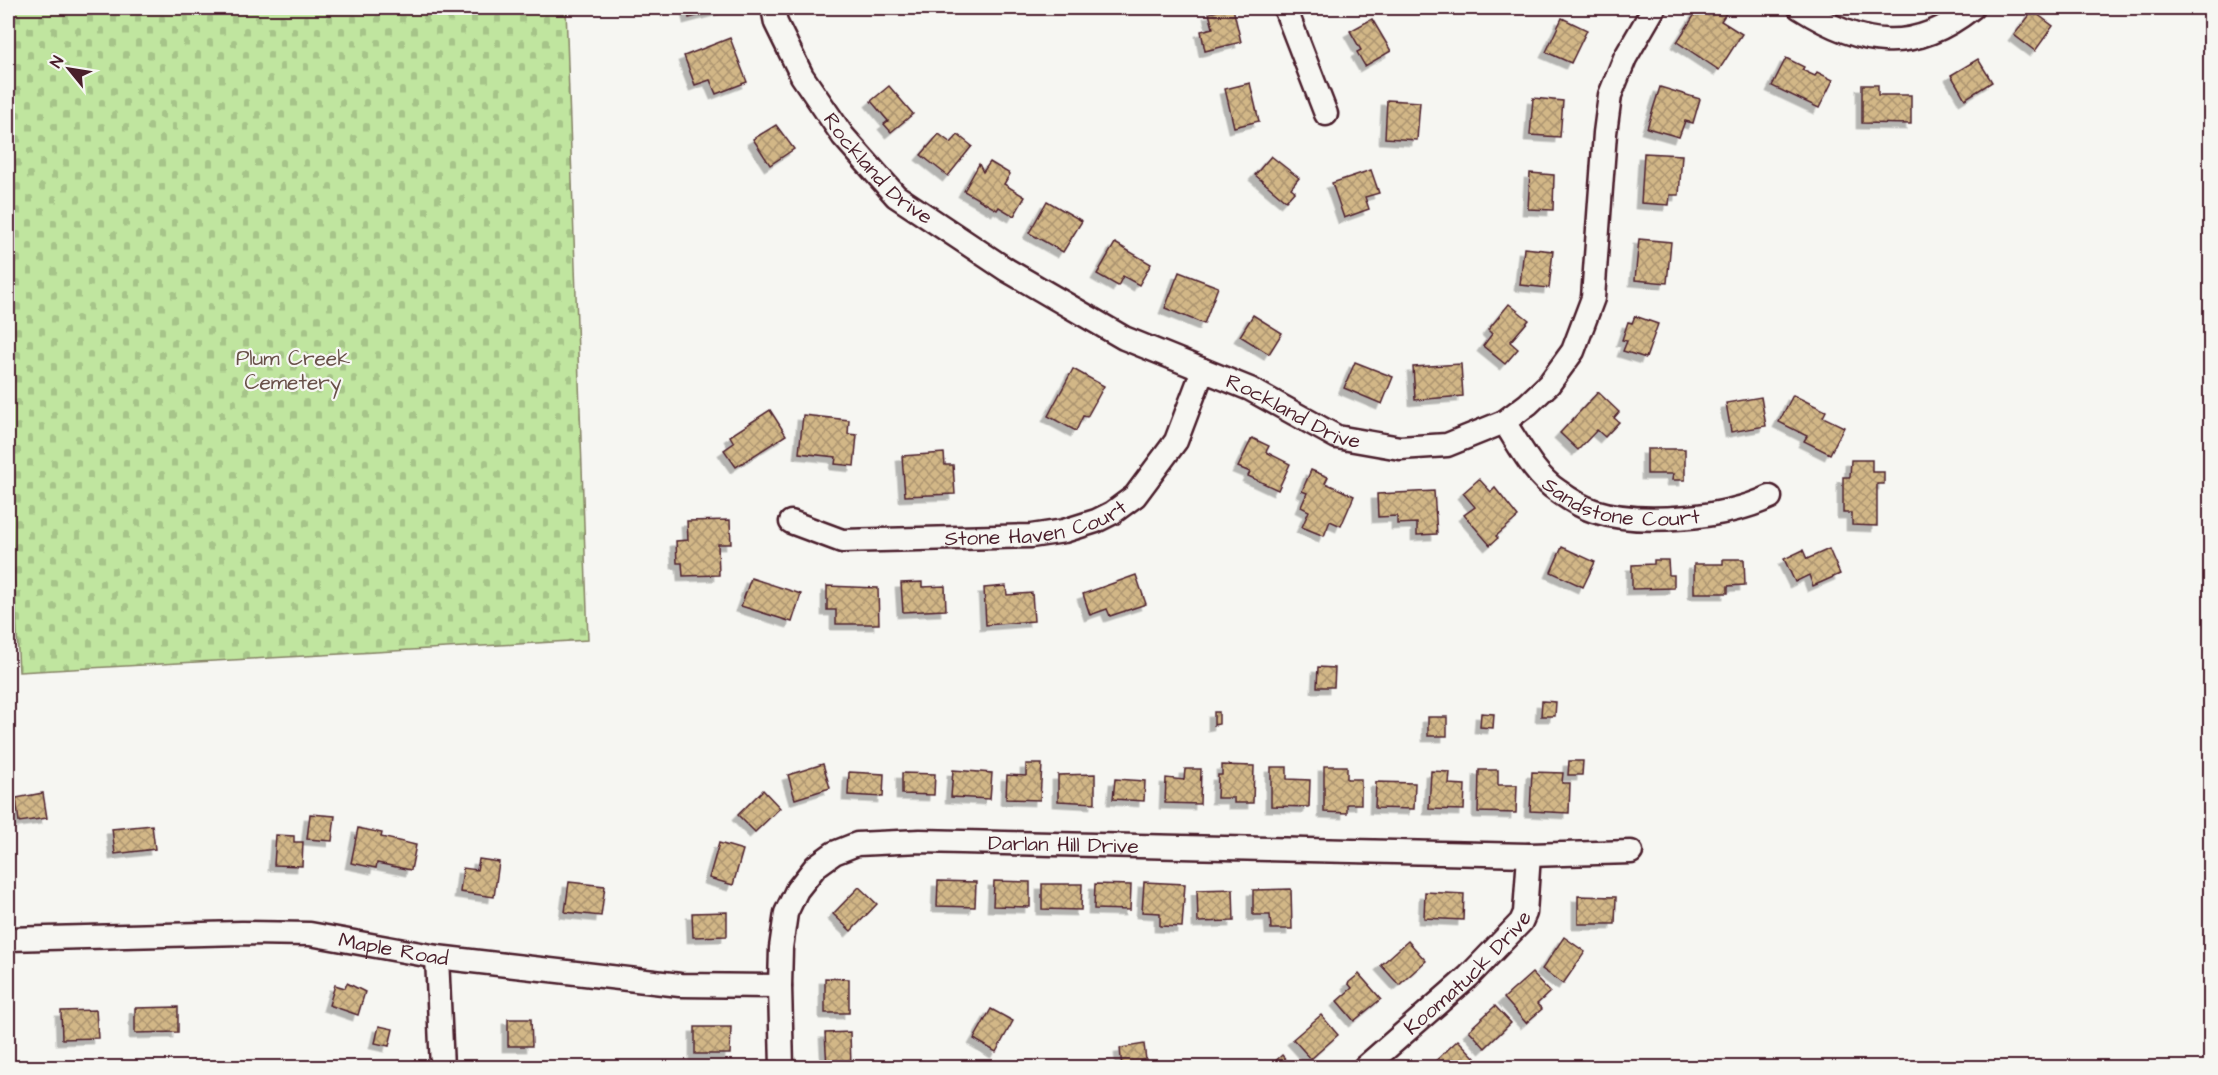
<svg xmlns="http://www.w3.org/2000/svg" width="2218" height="1075" viewBox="0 0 2218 1075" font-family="'Architects Daughter',sans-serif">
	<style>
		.cemetery { fill: url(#cemetery-stones); stroke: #858265; stroke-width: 1.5 }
		.building { fill: url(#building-cross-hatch); stroke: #4a1f2b; stroke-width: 1.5; filter: url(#shadow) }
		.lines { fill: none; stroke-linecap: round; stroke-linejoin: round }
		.street-casing { stroke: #4a1f2b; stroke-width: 27 }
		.street { stroke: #f6f6f2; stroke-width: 22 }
		.labels { text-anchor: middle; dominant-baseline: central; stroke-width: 4.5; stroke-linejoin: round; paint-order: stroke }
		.street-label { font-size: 21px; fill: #4a1f2b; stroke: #f6f6f2 }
		.park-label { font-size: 21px; fill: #685048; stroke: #f6f6f2 }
	</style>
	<defs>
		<pattern id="cemetery-stones" width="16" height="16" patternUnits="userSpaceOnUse" patternTransform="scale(1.5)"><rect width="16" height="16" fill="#c0e59f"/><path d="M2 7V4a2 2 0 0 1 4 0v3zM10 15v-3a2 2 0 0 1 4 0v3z" fill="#a6c489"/></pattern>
		<pattern id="building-cross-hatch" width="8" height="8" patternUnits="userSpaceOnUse" patternTransform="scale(1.5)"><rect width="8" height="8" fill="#d2b787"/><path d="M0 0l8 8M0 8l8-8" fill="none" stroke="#ac946f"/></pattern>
		<filter id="shadow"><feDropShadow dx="-5.5" dy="5.5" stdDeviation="0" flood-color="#0004"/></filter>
	</defs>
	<rect width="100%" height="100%" fill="#f6f6f2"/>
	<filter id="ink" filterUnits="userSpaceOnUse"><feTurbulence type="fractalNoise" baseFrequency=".0167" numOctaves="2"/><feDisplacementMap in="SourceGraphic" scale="12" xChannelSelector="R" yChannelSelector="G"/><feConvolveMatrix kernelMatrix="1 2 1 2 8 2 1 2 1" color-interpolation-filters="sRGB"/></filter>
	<g filter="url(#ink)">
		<polygon class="cemetery" points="8,8 566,8 588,640 19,672 8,460"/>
		<g class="building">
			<polygon points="687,8 727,8 689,18"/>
			<polygon points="1233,8 1241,42 1205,51 1201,31 1213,28 1209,13"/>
			<polygon points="1699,8 1727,8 1729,9 1721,21 1742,34 1719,70 1677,42"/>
			<polygon points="2033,11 2053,26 2035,51 2014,35"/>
			<polygon points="1562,18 1587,30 1571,63 1546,52"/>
			<polygon points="1372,19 1391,51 1365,66 1357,52 1361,50 1350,31"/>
			<polygon points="730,38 747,82 716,94 710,80 695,85 684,56"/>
			<polygon points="1786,58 1804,67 1802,70 1815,76 1817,72 1833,80 1819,108 1772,86"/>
			<polygon points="1978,59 1992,82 1965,99 1951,75"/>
			<polygon points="1250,83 1259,121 1234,127 1225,89"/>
			<polygon points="1862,85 1878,85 1878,95 1911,95 1911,124 1862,123"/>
			<polygon points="889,86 913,114 891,132 884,124 888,121 871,101"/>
			<polygon points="1660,87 1700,99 1693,123 1685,121 1679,137 1647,128"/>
			<polygon points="1533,98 1563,101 1560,137 1530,135"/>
			<polygon points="1387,100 1420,102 1417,140 1385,138"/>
			<polygon points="776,125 794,149 770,165 753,139"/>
			<polygon points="939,134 951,143 958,135 972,146 948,176 921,155"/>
			<polygon points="1644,153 1682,155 1679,195 1670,195 1669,205 1641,203"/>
			<polygon points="1271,156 1299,178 1291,188 1295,191 1286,201 1255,175"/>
			<polygon points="990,162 1010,174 1004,184 1025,197 1014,216 999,207 997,210 964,191 979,164 983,172"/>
			<polygon points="1371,170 1379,193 1365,197 1369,209 1344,218 1332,183"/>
			<polygon points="1530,173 1554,175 1553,210 1528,209"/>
			<polygon points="1047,201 1082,221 1063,252 1029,233"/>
			<polygon points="1639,239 1671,242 1667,283 1635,280"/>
			<polygon points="1115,243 1151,264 1139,285 1123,276 1118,286 1097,274"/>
			<polygon points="1524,248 1553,251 1549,288 1520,285"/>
			<polygon points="1179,272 1218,287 1204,324 1165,308"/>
			<polygon points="1509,304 1529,320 1510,342 1518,349 1505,364 1483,346 1492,334 1488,330"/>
			<polygon points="1253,315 1282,333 1269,354 1240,336"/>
			<polygon points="1635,316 1658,324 1646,358 1623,351 1627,341 1622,340 1628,322 1632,323"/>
			<polygon points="1355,362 1393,377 1382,404 1344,388"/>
			<polygon points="1461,364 1463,396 1415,400 1413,367"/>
			<polygon points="1073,369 1104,386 1087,417 1083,416 1076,431 1048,416"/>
			<polygon points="1598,392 1619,412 1614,418 1619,422 1605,437 1597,430 1578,450 1560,433"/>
			<polygon points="1793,395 1826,411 1823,417 1844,427 1830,454 1804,441 1807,436 1779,422"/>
			<polygon points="1761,397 1766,426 1731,432 1726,403"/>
			<polygon points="770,410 786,435 736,467 724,450 734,443 730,436"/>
			<polygon points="803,415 849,420 848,434 857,435 854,466 835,464 836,457 799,453"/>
			<polygon points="1252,438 1269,446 1266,452 1290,464 1278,490 1248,476 1250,472 1238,467"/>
			<polygon points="1647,449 1685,449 1685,480 1672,480 1673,474 1647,474"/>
			<polygon points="944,453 945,465 953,465 955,494 905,496 902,456"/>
			<polygon points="1851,460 1872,460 1872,472 1884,472 1884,484 1877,484 1877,526 1852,525 1852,513 1843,513 1843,477 1850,477"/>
			<polygon points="1311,470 1328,477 1325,483 1354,496 1341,526 1330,521 1324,536 1302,527 1309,511 1301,507 1307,493 1302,491"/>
			<polygon points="1479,479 1491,492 1495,488 1518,517 1496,536 1498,538 1490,545 1464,515 1475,507 1463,493"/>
			<polygon points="1434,491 1437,534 1417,535 1417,523 1397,524 1397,516 1378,517 1377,494"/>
			<polygon points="730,520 731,544 718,544 719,575 683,576 682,563 677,563 676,541 688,540 687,521"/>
			<polygon points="1562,547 1595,562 1583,587 1551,572"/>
			<polygon points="1829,549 1840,574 1813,586 1809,575 1795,582 1784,559 1803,550 1807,559"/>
			<polygon points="1723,559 1744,559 1745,585 1728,586 1728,593 1694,593 1694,564 1723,564"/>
			<polygon points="1654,560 1668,560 1669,575 1674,575 1674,588 1632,589 1632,565 1654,564"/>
			<polygon points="1136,575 1146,604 1110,616 1107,609 1090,615 1083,594"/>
			<polygon points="751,578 801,594 792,622 741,606"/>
			<polygon points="922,582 922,587 945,586 946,610 903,612 901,583"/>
			<polygon points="827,586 878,588 879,624 836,624 836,610 827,610"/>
			<polygon points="1006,586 1007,595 1032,593 1034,621 986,625 984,588"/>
			<polygon points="1318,667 1335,668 1334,687 1317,687"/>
			<polygon points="1542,701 1556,702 1555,716 1541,716"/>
			<polygon points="1214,712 1219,712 1219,724 1214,725"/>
			<polygon points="1481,713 1494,714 1493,728 1480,727"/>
			<rect x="1428" y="717" width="19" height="19"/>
			<polygon points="1569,761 1583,761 1582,775 1568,775"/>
			<polygon points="823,764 830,788 795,799 788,775"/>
			<polygon points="1026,764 1042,764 1040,800 1006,799 1007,775 1026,776"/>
			<polygon points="1222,765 1254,766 1253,803 1234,803 1234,798 1217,798 1218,775 1222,775"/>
			<polygon points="1324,766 1347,766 1347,779 1361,779 1361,804 1347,804 1347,813 1324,812"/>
			<polygon points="1271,767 1287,767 1287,779 1310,780 1309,807 1271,806"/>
			<polygon points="1185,769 1201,769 1200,804 1165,803 1166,778 1184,780"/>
			<polygon points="953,770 992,773 990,799 951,797"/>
			<polygon points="1479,770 1498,770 1498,785 1517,785 1516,813 1478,812"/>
			<polygon points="1431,771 1450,772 1449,784 1465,785 1464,810 1429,809"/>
			<polygon points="849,772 884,774 883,797 848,795"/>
			<polygon points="1532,772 1563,773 1562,783 1570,783 1569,813 1530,811"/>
			<polygon points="902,773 935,774 934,795 902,794"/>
			<polygon points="1095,774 1095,803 1058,801 1058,775"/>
			<polygon points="1115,779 1145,781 1144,801 1113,799"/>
			<polygon points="1376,782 1415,783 1414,809 1375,808"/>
			<polygon points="763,790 780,808 755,832 738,815"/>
			<polygon points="43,793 47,818 19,822 16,798"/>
			<polygon points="310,814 335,816 332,841 307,839"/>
			<polygon points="152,825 155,849 115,854 112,829"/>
			<polygon points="358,828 382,833 381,837 416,845 411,870 377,863 376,868 351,863"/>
			<polygon points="276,835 294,836 294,842 303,842 302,866 274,865"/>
			<polygon points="719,843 743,850 733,885 709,878"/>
			<polygon points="479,859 499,862 494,897 460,892 463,868 477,870"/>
			<polygon points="938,881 976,882 975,907 937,906"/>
			<polygon points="994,881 1030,882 1030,907 993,906"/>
			<polygon points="569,882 605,886 601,916 565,912"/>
			<polygon points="1144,882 1185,884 1182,927 1160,926 1160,913 1142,912"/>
			<polygon points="1042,884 1082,884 1081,910 1042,909"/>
			<polygon points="1095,884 1131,885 1130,910 1094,909"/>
			<polygon points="859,887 877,904 851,931 833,914"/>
			<polygon points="1233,889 1234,921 1198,922 1197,890"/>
			<polygon points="1291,889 1292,929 1271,929 1270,915 1253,915 1253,890"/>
			<polygon points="1425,892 1464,894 1463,920 1424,918"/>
			<polygon points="1578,896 1616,897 1615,924 1578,924"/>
			<polygon points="727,912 727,936 693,937 692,913"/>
			<polygon points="1564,937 1585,952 1563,984 1542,969"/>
			<polygon points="1408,941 1426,961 1399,985 1381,965"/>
			<polygon points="1532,973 1550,992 1537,1004 1542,1009 1526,1023 1504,998"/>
			<polygon points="1359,974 1381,999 1354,1021 1337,1001 1352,988 1348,983"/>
			<polygon points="825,978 849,979 849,1013 825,1013"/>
			<polygon points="347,983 365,992 358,1015 329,1005 335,985 345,988"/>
			<polygon points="1495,1006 1511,1023 1485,1048 1469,1030"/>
			<polygon points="178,1007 178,1032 135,1033 135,1008"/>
			<polygon points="991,1009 1013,1021 996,1052 974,1039"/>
			<polygon points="96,1010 98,1038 62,1039 61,1011"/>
			<polygon points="1321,1015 1338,1035 1311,1059 1293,1039"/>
			<polygon points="508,1019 531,1019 532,1046 508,1046"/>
			<polygon points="379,1026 393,1029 389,1046 375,1043"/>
			<polygon points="695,1027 731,1027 730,1054 695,1054"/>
			<polygon points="850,1032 851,1067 827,1068 825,1033"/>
			<polygon points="1458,1040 1475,1058 1464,1068 1429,1067"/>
			<polygon points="1144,1044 1147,1068 1122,1068 1120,1048"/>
			<polygon points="1282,1055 1293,1068 1268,1068"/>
		</g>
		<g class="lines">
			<defs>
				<g id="street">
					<path id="s1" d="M773,8L776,23L802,76L843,136L896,196L1007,270L1124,338L1250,389L1337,437L1400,448L1447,445L1504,422L1528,404L1549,384L1573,351L1593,298L1605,133L1610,95L1625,58L1654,8"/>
					<polyline points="1285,8 1326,114"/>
					<path d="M1800,8C1861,47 1913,55 1972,8"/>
					<path id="s2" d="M1504,422C1520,446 1534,475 1558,491C1569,499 1581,507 1594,511C1641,526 1726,518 1770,497"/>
					<path id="s3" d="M791,522L842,541L1031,536L1064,531L1096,521L1112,513L1135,496L1176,441L1203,370"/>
					<path id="s4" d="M8,939L242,933L310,934L437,957L680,985L780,986"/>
					<polyline points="437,957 442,1068"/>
					<path id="s5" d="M782,1068L780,986L781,948L786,913L797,890L816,866L834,853L857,844L920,841L1529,855L1631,852"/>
					<path id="s6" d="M1364,1068L1468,977L1521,922L1525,913L1529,855"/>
				</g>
			</defs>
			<use href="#street" class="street-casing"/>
			<use href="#street" class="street"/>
		</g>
	</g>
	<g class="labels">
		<g class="street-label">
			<text stroke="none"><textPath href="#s1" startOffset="195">Rockland Drive</textPath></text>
			<text stroke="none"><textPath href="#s1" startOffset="681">Rockland Drive</textPath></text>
			<text stroke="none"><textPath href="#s2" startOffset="154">Sandstone Court</textPath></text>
			<text stroke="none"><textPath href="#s3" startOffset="250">Stone Haven Court</textPath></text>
			<text stroke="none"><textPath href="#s5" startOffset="465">Darlan Hill Drive</textPath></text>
			<text stroke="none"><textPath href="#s4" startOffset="387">Maple Road</textPath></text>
			<text stroke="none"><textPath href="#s6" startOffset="141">Koomatuck Drive</textPath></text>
		</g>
		<g class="park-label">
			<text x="293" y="358">Plum Creek<tspan x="293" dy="24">Cemetery</tspan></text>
		</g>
	</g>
	<rect width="2218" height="1075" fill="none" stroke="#f6f6f2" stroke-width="30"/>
	<rect x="15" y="15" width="2188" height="1045" fill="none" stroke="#4a1f2b" stroke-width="2" filter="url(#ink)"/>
	<g transform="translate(69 69) rotate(300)" stroke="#f6f6f2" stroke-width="4.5" paint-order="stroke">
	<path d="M0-4.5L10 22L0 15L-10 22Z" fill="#4a1f2b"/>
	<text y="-9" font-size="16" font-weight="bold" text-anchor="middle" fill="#4a1f2b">N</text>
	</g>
</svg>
